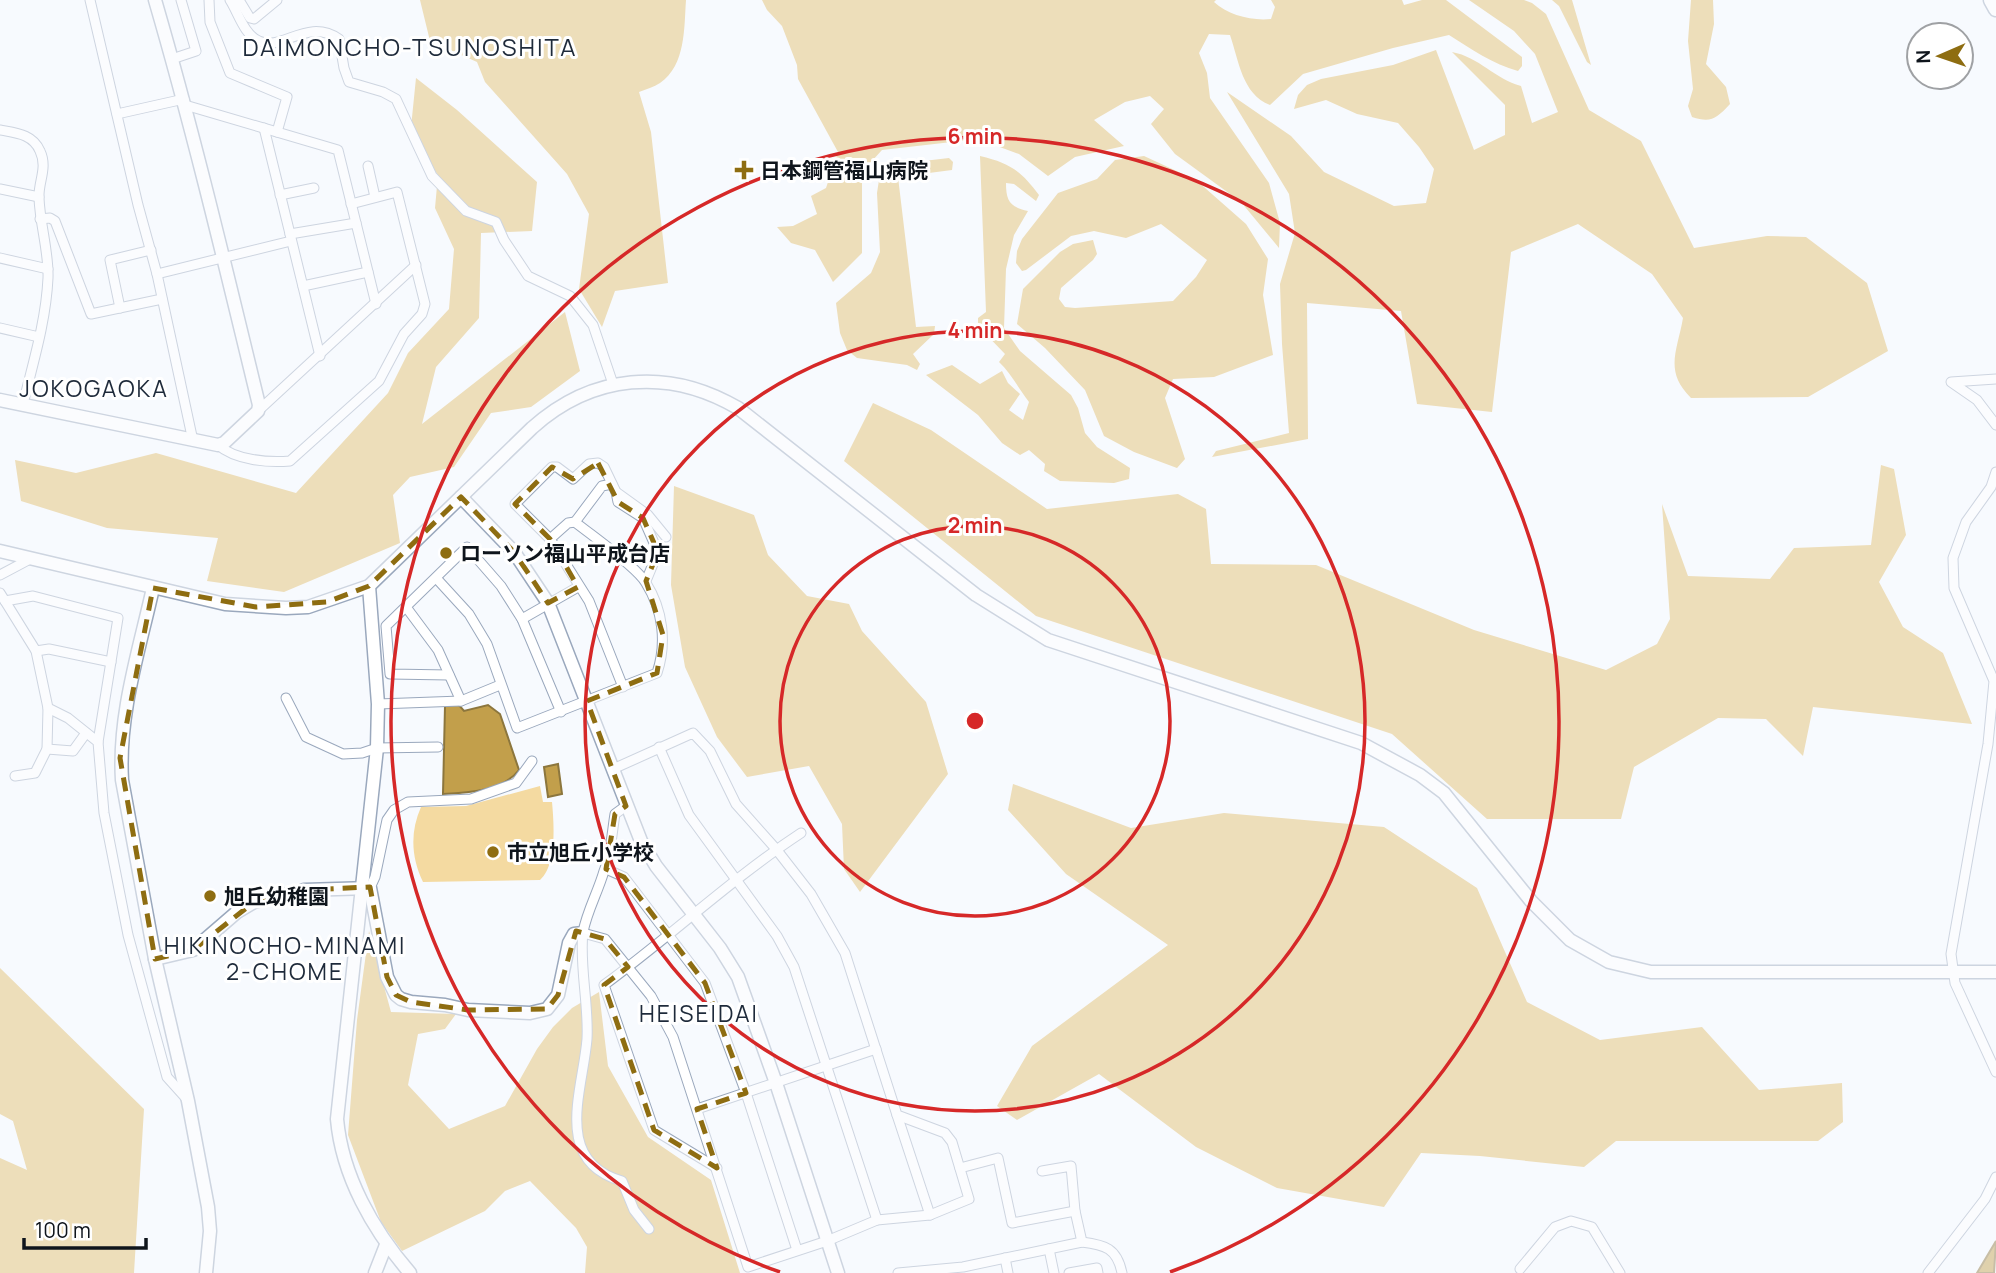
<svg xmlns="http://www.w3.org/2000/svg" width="1996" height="1273" viewBox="0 0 1996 1273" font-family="Manrope,'Noto Sans JP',sans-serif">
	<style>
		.green { fill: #f4daa1 }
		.forest { fill: #e0bc69 }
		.water { fill: #c29f4b; stroke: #8c763d; stroke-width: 2 }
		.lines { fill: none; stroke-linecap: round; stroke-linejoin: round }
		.street-casing { stroke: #9aa8bd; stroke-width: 11 }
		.secondary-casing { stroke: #9aa8bd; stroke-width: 15 }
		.primary-casing { stroke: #9aa8bd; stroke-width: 17 }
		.street { stroke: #fff; stroke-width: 9 }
		.secondary { stroke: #fff; stroke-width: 12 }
		.primary { stroke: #fff; stroke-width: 14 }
		.marked { fill: none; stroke: #8e6d11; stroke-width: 5; stroke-dasharray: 14 9; stroke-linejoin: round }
		.ring { fill: none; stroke: #d62828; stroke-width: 3.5 }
		.poi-dot { fill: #8e6d11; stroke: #fff; stroke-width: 2.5 }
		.labels { text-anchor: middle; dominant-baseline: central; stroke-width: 6; stroke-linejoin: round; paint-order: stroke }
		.poi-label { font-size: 21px; font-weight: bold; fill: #0f151c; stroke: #fff; text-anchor: start }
		.neighbourhood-label { font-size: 23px; letter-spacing: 2px; fill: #1e2a3a; stroke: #fff }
		.quarter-label { font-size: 24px; letter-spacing: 2px; fill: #1e2a3a; stroke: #fff }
		.centre { fill: #d62828; stroke: #fff; stroke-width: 3.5 }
		.ring-label { font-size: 21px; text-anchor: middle; font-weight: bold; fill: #d62828; stroke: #fff; stroke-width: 6; stroke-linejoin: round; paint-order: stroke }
	</style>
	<rect width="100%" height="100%" fill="#f7fafe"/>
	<path class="green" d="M540,786L543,802H552C554,824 557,865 540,880L423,882C411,857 410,832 421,807L466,806Z"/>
	<g class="forest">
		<path d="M420,0H686C684,28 686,65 660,83C654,87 646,89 639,92L651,132L668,283L615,291L602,327L579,289L589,214L567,174L485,82L477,62L430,41Z"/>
		<path d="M762,0H1216L1214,2C1228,15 1251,21 1271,19L1275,7L1271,0H1402L1404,5L1422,0H1446L1522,57V66L1518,71C1493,64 1471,49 1449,35L1393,48L1303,74L1270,105C1242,94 1239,61 1230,35L1209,34L1199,53L1207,73L1210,98L1269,183L1280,223L1279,248L1241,202L1175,154L1151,124L1164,109L1150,96L1125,102L1094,120L1124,146L1075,157L1048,176L1019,154L978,139L882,150L862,172V253L833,282L815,250L791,243L777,227L793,226L817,214L811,196L826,188L838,152L798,79L797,65L782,26L767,10Z"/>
		<path d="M1469,0H1524L1532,3L1546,14L1589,110L1641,141L1694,248L1767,236L1806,237L1867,283L1888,351L1808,397L1691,398C1664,371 1677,352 1683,318L1652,274L1578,224L1511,252L1492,412L1417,404L1401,311L1307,303L1308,439L1212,457L1216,451L1289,433L1282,344L1280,284L1295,233L1289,194L1227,92L1291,136L1324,172L1394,206L1426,203L1434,169L1419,147L1398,123L1357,114L1326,100L1294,109L1298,95L1307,85L1321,79L1393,65L1436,50L1474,150L1505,135V105L1452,52C1479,57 1495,79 1521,86L1532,123L1558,112L1535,54L1514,31Z"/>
		<polygon points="1552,0 1572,0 1591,65 1587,62 1559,6"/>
		<path d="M1691,0H1713L1714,24L1706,64L1726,87L1730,104C1716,119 1711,123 1692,117L1688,106L1693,89L1688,41Z"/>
		<polygon points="416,78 457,110 537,182 532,231 481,233 479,318 436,367 422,424 565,312 580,371 531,407 491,413 454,467 410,477 393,495 400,543 284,592 207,581 218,538 107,528 21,501 15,460 76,473 156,453 296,493 388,393 408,353 449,309 454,249 435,208 438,175 410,137"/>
		<path d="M980,156C1010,163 1021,171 1039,195L1036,201L1014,184L1006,183C1006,201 1010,207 1028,211L1014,235L1006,269L1004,328L1020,351L1071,395L1078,408L1085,433L1097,447L1130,468L1129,479L1114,483L1060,481L1044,471L1045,464L1029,450L1020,455L1002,443L978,415L926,375L952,365L980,384L1002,371L1008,383L1020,394L1009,410L1023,420L1029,402C1018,388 1011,373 999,362L1005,354L978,326V318L986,312Z"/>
		<polygon points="1144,156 1196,180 1246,224 1268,259 1263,295 1273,355 1214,377 1173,379 1165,398 1185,459 1177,468 1134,452 1104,436 1085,390 1045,348 1017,324 1023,289 1060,252 1073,244 1093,240 1097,254 1093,260 1061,288 1059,299 1065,307 1075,308 1173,301 1196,277 1207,260 1161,224 1126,238 1094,231 1071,236 1026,270 1022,271 1016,263 1017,251 1022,239 1058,193 1097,179 1115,160"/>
		<polygon points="949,158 953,162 952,170 898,177 916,327 935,326 934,334 913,354 920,364 917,370 907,365 857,358 847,350 840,333 836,303 871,273 880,252 877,193 879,180 886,169 898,164"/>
		<polygon points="873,403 931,430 1047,509 1178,494 1206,509 1211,564 1316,565 1474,630 1606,670 1657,644 1670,619 1662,504 1688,576 1770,579 1794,548 1871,545 1881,465 1894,469 1906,535 1879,582 1903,627 1943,653 1972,724 1813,707 1803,756 1766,719 1718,718 1634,767 1621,819 1487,819 1392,734 1036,616 844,461"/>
		<polygon points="674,486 754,515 768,555 807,596 849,604 862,631 926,702 948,774 860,892 844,869 842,824 809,766 747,777 717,737 685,667 671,585"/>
		<polygon points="1013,784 1131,828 1224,813 1384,827 1477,888 1527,1002 1600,1040 1702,1027 1759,1090 1842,1083 1843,1122 1818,1141 1616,1141 1584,1167 1480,1156 1421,1153 1384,1207 1277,1188 1196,1147 1099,1074 1017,1120 997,1106 1032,1046 1168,945 1066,874 1008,810"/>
		<polygon points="369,931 391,1012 456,1014 445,1029 418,1034 408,1085 449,1129 505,1106 537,1049 553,1027 572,1008 599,992 608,1066 648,1137 711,1180 740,1273 585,1273 587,1247 576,1228 530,1181 505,1191 485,1211 402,1251 381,1222 348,1135 357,1020"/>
		<polygon points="0,968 144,1109 134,1273 0,1273 0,1158 27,1170 13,1121 0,1114"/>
	</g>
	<g class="water">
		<path d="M458,704L464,711L488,705L500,714L519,770C503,791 468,793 443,794L445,706Z"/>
		<polygon points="558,764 562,794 548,797 544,767"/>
		<polygon points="1996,1241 1994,1273 1977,1273"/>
	</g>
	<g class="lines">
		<defs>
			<g id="street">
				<polyline points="90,0 138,205 157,274 193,441"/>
				<polyline points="209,0 210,22 230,73 287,97 277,132"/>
				<path d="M230,0C238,12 244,35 259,41C282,52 307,17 339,39L344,68L349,82L383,92L396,99L432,176L466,211L496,222L504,240L528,276L570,296L593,325L613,384"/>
				<polyline points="239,0 250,18 254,19 277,0"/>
				<polyline points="172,59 196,51 181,0"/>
				<polyline points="185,105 338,150 376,304"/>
				<polyline points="117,114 184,99"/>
				<polyline points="264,128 320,356"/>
				<path d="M0,130C16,133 33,134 40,151C48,168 38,182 39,198C40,225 49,252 48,278C46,321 33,363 23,404"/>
				<polyline points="368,166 375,197"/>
				<polyline points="0,189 39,197"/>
				<polyline points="280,195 314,188"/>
				<polyline points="40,219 50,218 55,221 91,314 162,299"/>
				<polyline points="290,234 356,223"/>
				<polyline points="0,258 48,269"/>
				<polyline points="157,274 291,241"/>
				<polyline points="303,286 368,272"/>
				<polyline points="120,308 110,260 151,250"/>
				<polyline points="0,328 39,337"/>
				<polyline points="1996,379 1951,382 1977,400 1996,425"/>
				<polyline points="258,411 416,265"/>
				<path d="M218,445C235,460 268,463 290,461L379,381L404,334L422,314L425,304L397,192L351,204"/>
				<polyline points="1996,472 1991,487 1966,522 1953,558 1954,588 1994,681 1988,744 1951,954 1955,983 1996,1072"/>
				<polyline points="616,492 618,502 643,518 658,552 646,581"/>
				<polyline points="550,539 568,523 575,522"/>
				<polyline points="0,575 32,558"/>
				<path d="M437,579L469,614L487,644L517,728L657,673C667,643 663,610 646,583C637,567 591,535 575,522L602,486L612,484"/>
				<polyline points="0,593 36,651 48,708 68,718 98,742 104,813 128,935 167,1077 185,1097"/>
				<polyline points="5,601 33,596 118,618 98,742"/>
				<polyline points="406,607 438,650 461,701"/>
				<polyline points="522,619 578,587"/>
				<polyline points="36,651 49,649 111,662"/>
				<polyline points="449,675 390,674 386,626 467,547 501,586 522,619 561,712"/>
				<polyline points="623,687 589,601 550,539 515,504 552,467 557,467 573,479 589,464 598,463 604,467 616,492 648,515 666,537"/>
				<polyline points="286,698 306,737 343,754 362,753 377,748 438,747"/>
				<polyline points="378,704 461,701 500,685"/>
				<polyline points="659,747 689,815 777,936 794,967 877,1220"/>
				<polyline points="47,749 73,751 86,733"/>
				<polyline points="15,776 35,773 47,749 48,708"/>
				<path d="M626,806L615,814C612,832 611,854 604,871C598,892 587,911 583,932C579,963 589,1006 587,1039C583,1090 552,1161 622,1181L634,1210L649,1229"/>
				<polyline points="606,869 624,877 705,983 746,1093 797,1250"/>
				<polyline points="370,888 375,877 387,820 394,810 408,802 471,799 516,783 532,761"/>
				<polyline points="583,933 605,939 651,996 673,1037 748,1267 827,1241 877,1220 930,1215 969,1199 952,1142 945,1133 897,1115 845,953 811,894 776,849 736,804 710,751 693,733 613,769"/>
				<polyline points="697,1109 876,1049"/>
				<polyline points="897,1115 930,1215"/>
				<path d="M717,1168L654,1130L604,985C671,936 731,879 801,833"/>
				<polyline points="960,1168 998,1158 1012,1223 1075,1211"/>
				<polyline points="1042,1171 1071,1166 1075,1211 1082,1242"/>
				<polyline points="1049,1249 1054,1273"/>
				<polyline points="1005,1258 1008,1273"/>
				<polyline points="1520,1269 1555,1227 1571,1221 1592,1227 1620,1273"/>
				<path d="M898,1273L963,1267L1082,1242C1105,1245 1117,1248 1122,1273"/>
				<polyline points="1069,1273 1097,1268 1098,1273"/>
				<polyline points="1928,1273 1985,1199 1996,1177"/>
			</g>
			<g id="secondary">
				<path d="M0,400L218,445L224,443L258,411L259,405C226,269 194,134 155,0"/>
				<polyline points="461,497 514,552 548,603 641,841 656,866 720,948 738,977 776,1083 838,1273"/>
				<path d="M0,551L225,604L286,608L308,607L369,586L532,428C592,374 668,367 738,408L976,595L1048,640L1361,743L1420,775L1444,793L1531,901L1570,940L1609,962L1651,972H1996"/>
				<path d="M369,586L378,704L377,748L337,1119C342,1176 373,1230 410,1273"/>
				<path d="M153,588C139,651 118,715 122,780L155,959L188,1101L208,1207L210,1231L206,1273"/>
				<polyline points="155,959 193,950 237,912 254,902 304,890 370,888 387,977 396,995 401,999 411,1002 445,1005 468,1010 530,1013 547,1009 558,995 569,943 574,934 583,933"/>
				<polyline points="375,1273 386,1245"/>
			</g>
			<polyline id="primary" points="1991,0 1996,9"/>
		</defs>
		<use href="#street" class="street-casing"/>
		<use href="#secondary" class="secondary-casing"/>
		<use href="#primary" class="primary-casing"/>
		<use href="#street" class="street"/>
		<use href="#secondary" class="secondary"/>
		<use href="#primary" class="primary"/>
	</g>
	<path d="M0 0H1996V1273H0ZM598,463L618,502L643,518L658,552L646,581L663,635L657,673L587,701L626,806L615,814L606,869L624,877L705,983L746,1093L697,1109L717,1168L654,1130L604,985L628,967L605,939L576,931L558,995L547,1009L468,1010L411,1002L396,995L387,977L370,887L304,890L254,902L193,950L155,959L120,758L153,588L256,607L327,602L369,586L461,497L514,552L548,603L578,587L550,539L515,504L552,467L573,479Z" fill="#f7fafe" fill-opacity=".55" fill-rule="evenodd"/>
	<path class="marked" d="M598,463L618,502L643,518L658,552L646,581L663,635L657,673L587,701L626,806L615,814L606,869L624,877L705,983L746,1093L697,1109L717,1168L654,1130L604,985L628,967L605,939L576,931L558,995L547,1009L468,1010L411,1002L396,995L387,977L370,887L304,890L254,902L193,950L155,959L120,758L153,588L256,607L327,602L369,586L461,497L514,552L548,603L578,587L550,539L515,504L552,467L573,479Z"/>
	<g class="ring">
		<circle cx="975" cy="721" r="195"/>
		<circle cx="975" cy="721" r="390"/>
		<path d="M780 1272A584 584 0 1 1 1170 1272"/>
	</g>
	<g class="poi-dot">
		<path d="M740.5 159.5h7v7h7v7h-7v7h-7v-7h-7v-7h7z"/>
		<circle cx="446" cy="553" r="7"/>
		<circle cx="493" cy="852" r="7"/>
		<circle cx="210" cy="896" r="7"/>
	</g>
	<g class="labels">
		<g class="poi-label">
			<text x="760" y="170">日本鋼管福山病院</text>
			<text x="460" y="553">ローソン福山平成台店</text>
			<text x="507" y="852">市立旭丘小学校</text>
			<text x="224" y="896">旭丘幼稚園</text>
		</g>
		<g class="neighbourhood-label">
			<text x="94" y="388">JOKOGAOKA</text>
			<text x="285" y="945">HIKINOCHO-MINAMI<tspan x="285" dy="26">2-CHOME</tspan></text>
			<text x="699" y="1013">HEISEIDAI</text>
		</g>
		<g class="quarter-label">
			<text x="410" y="46">DAIMONCHO-TSUNOSHITA</text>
		</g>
	</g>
	<circle cx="975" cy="721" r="10" class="centre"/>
	<g class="ring-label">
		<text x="975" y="144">6 min</text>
		<text x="975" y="338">4 min</text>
		<text x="975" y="533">2 min</text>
	</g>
	<g transform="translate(1940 56) rotate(268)"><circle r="33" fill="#ffffff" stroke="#9fa1a4" stroke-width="2"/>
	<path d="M0-5L12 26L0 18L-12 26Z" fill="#8e6d11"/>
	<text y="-10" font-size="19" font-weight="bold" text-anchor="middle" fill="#0f151c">N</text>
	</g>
	<path d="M24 1238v10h122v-10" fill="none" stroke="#0f151c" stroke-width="3.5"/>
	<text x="35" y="1238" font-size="21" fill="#0f151c" stroke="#ffffff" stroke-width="5" paint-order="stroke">100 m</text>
</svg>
